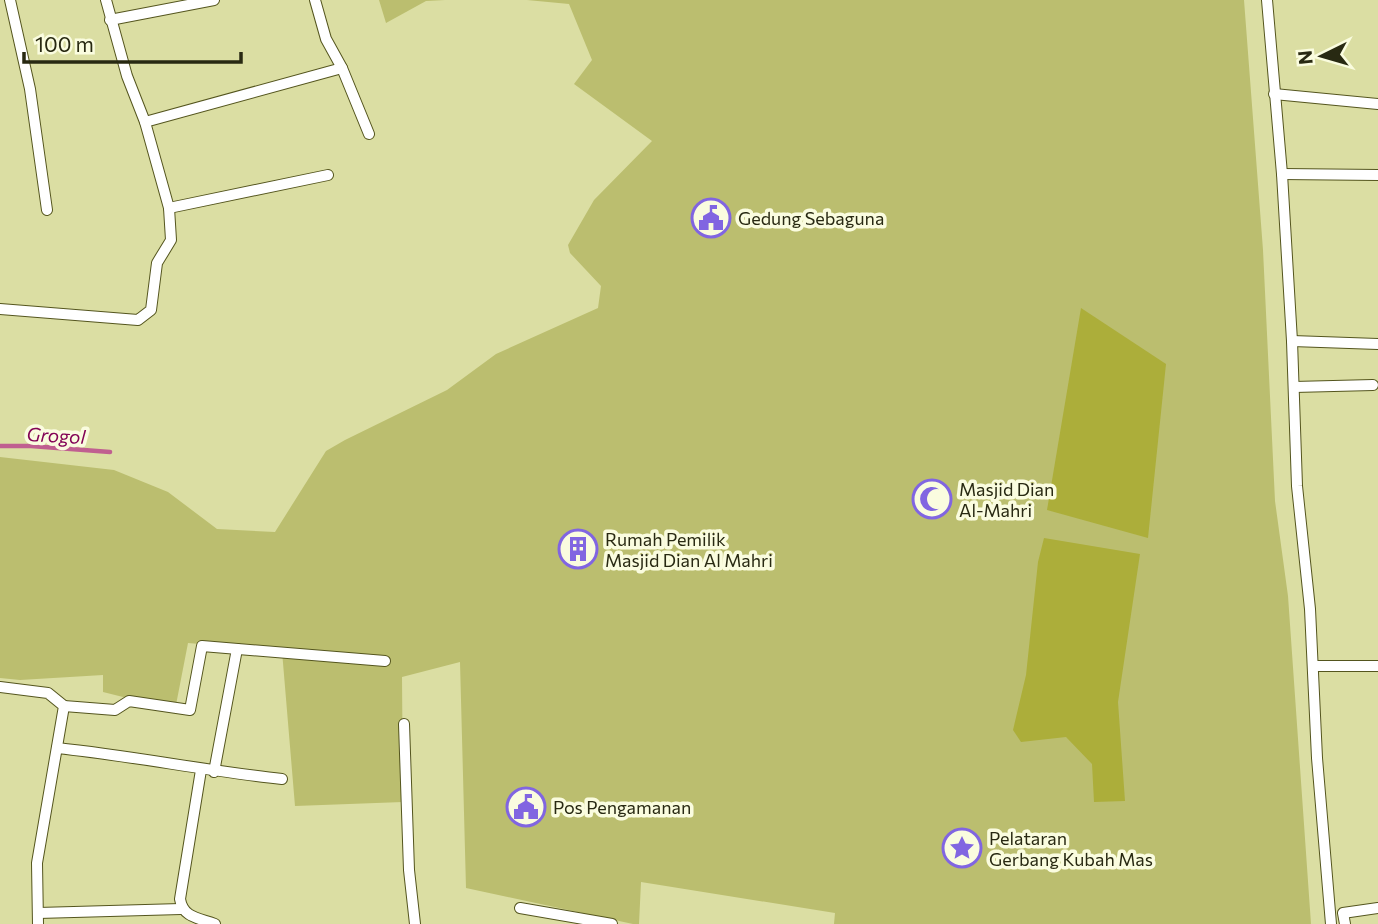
<svg xmlns="http://www.w3.org/2000/svg" width="1378" height="924" viewBox="0 0 1378 924" font-family="Commissioner,sans-serif">
	<style>
		.green { fill: #bbbe6f }
		.forest { fill: #acae3a }
		.lines { fill: none; stroke-linecap: round; stroke-linejoin: round }
		.stream { stroke: #c05f90; stroke-width: 4.5 }
		.minor-casing { stroke: #54551e; stroke-width: 12 }
		.minor { stroke: #fff; stroke-width: 10 }
		.labels { text-anchor: middle; dominant-baseline: central; stroke-width: 7; stroke-linejoin: round; paint-order: stroke }
		.poi-label { font-size: 18px; fill: #282912; stroke: #fafcdf; text-anchor: start }
		.water-label { font-size: 19px; font-style: italic; fill: #830355; stroke: #fafcdf }
	</style>
	<rect width="100%" height="100%" fill="#dbdea3"/>
	<g class="green">
		<polygon points="379,0 445,0 426,1 386,23"/>
		<polygon points="527,0 1244,0 1263,250 1275,501 1288,596 1311,924 834,924 835,913 641,882 639,924 633,924 466,888 460,662 402,677 403,802 295,806 282,651 188,643 175,710 103,692 103,675 20,680 0,678 0,457 114,470 168,492 217,529 275,532 326,451 345,440 447,390 496,354 598,308 601,286 570,253 568,245 594,200 652,141 574,84 592,60 569,4"/>
	</g>
	<g class="forest">
		<polygon points="1081,308 1166,364 1148,538 1047,510"/>
		<polygon points="1044,538 1140,554 1118,702 1125,801 1094,802 1092,764 1066,737 1021,742 1013,730 1026,675 1038,562"/>
	</g>
	<g class="lines">
		<polyline class="stream" points="0,446 31,446 110,452"/>
		<defs>
			<g id="minor">
				<polyline points="10,0 30,89 47,210"/>
				<polyline points="315,0 326,39 342,68 369,134"/>
				<polyline points="1267,0 1282,174 1292,341 1297,486 1310,609 1317,758 1331,924"/>
				<polyline points="110,20 214,0"/>
				<polyline points="1274,94 1378,104"/>
				<polyline points="145,122 342,68"/>
				<polyline points="1282,174 1378,175"/>
				<polyline points="169,208 328,175"/>
				<polyline points="0,309 138,320 151,310 157,263 171,240 169,208 145,122 127,76 106,0"/>
				<polyline points="1292,341 1378,344"/>
				<polyline points="1294,387 1373,385"/>
				<polyline points="1313,666 1378,666"/>
				<polyline points="0,687 48,693 64,706 37,863 38,924"/>
				<polyline points="64,706 115,710 129,701 190,710 202,646 385,661"/>
				<polyline points="404,724 409,870 415,924"/>
				<path d="M57,748C133,756 207,771 282,779"/>
				<path d="M201,770L180,899C183,918 199,918 215,924"/>
				<polyline points="214,772 237,649"/>
				<polyline points="520,908 612,924"/>
				<polyline points="38,913 181,909"/>
				<polyline points="1345,924 1343,913 1378,908"/>
			</g>
		</defs>
		<use href="#minor" class="minor-casing"/>
		<use href="#minor" class="minor"/>
	</g>
	<defs>
		<symbol id="civic-ring" viewBox="-11 -11 22 22"><circle r="9.5" fill="#fafcdf" stroke="#8165e1" stroke-width="1.5"/><path d="M-.6-6.5H3V-4.5H.6V-3L4-1V1h2V6H-6V1h2V-1L-.6-3ZM-1.2 2.5V6h2.4V2.5Z" fill="#8165e1"/></symbol>
		<symbol id="mosque-ring" viewBox="-11 -11 22 22"><circle r="9.5" fill="#fafcdf" stroke="#8165e1" stroke-width="1.5"/><path d="M3.5-4.9A6 6 0 1 0 3.5 4.9A5 5 0 1 1 3.5-4.9Z" fill="#8165e1"/></symbol>
		<symbol id="building-ring" viewBox="-11 -11 22 22"><circle r="9.5" fill="#fafcdf" stroke="#8165e1" stroke-width="1.5"/><path d="M-4-6H4V6H1V3H-1V6H-4ZM-2.5-4.3h1.7v1.8h-1.7ZM.8-4.3h1.7v1.8H.8ZM-2.5-1h1.7V.8h-1.7ZM.8-1h1.7V.8H.8Z" fill="#8165e1"/></symbol>
		<symbol id="sight-ring" viewBox="-11 -11 22 22"><circle r="9.5" fill="#fafcdf" stroke="#8165e1" stroke-width="1.5"/><path d="M0-6L1.8-2.2L6-1.7L2.9 1.2L3.7 5.4L0 3.3L-3.7 5.4L-2.9 1.2L-6-1.7L-1.8-2.2Z" fill="#8165e1"/></symbol>
	</defs>
	<g fill-rule="evenodd">
		<use href="#civic-ring" x="689" y="196" width="44" height="44"/>
		<use href="#mosque-ring" x="910" y="477" width="44" height="44"/>
		<use href="#building-ring" x="556" y="527" width="44" height="44"/>
		<use href="#civic-ring" x="504" y="785" width="44" height="44"/>
		<use href="#sight-ring" x="940" y="826" width="44" height="44"/>
	</g>
	<g class="labels">
		<g class="poi-label">
			<text x="738" y="218">Gedung Sebaguna</text>
			<text x="959" y="489">Masjid Dian<tspan x="959" dy="21">Al-Mahri</tspan></text>
			<text x="605" y="539">Rumah Pemilik<tspan x="605" dy="21">Masjid Dian Al Mahri</tspan></text>
			<text x="553" y="807">Pos Pengamanan</text>
			<text x="989" y="838">Pelataran<tspan x="989" dy="21">Gerbang Kubah Mas</tspan></text>
		</g>
		<g class="water-label">
			<text transform="translate(56 435) rotate(3)">Grogol</text>
		</g>
	</g>
	<g transform="translate(1322 56) rotate(265)" stroke="#fafcdf" stroke-width="5" paint-order="stroke">
	<path d="M0-5L12 26L0 18L-12 26Z" fill="#282912"/>
	<text y="-10" font-size="19" font-weight="bold" text-anchor="middle" fill="#282912">N</text>
	</g>
	<path d="M24 52v10h217v-10" fill="none" stroke="#282912" stroke-width="3.5"/>
	<text x="35" y="52" font-size="21" fill="#282912" stroke="#fafcdf" stroke-width="5" paint-order="stroke">100 m</text>
</svg>
